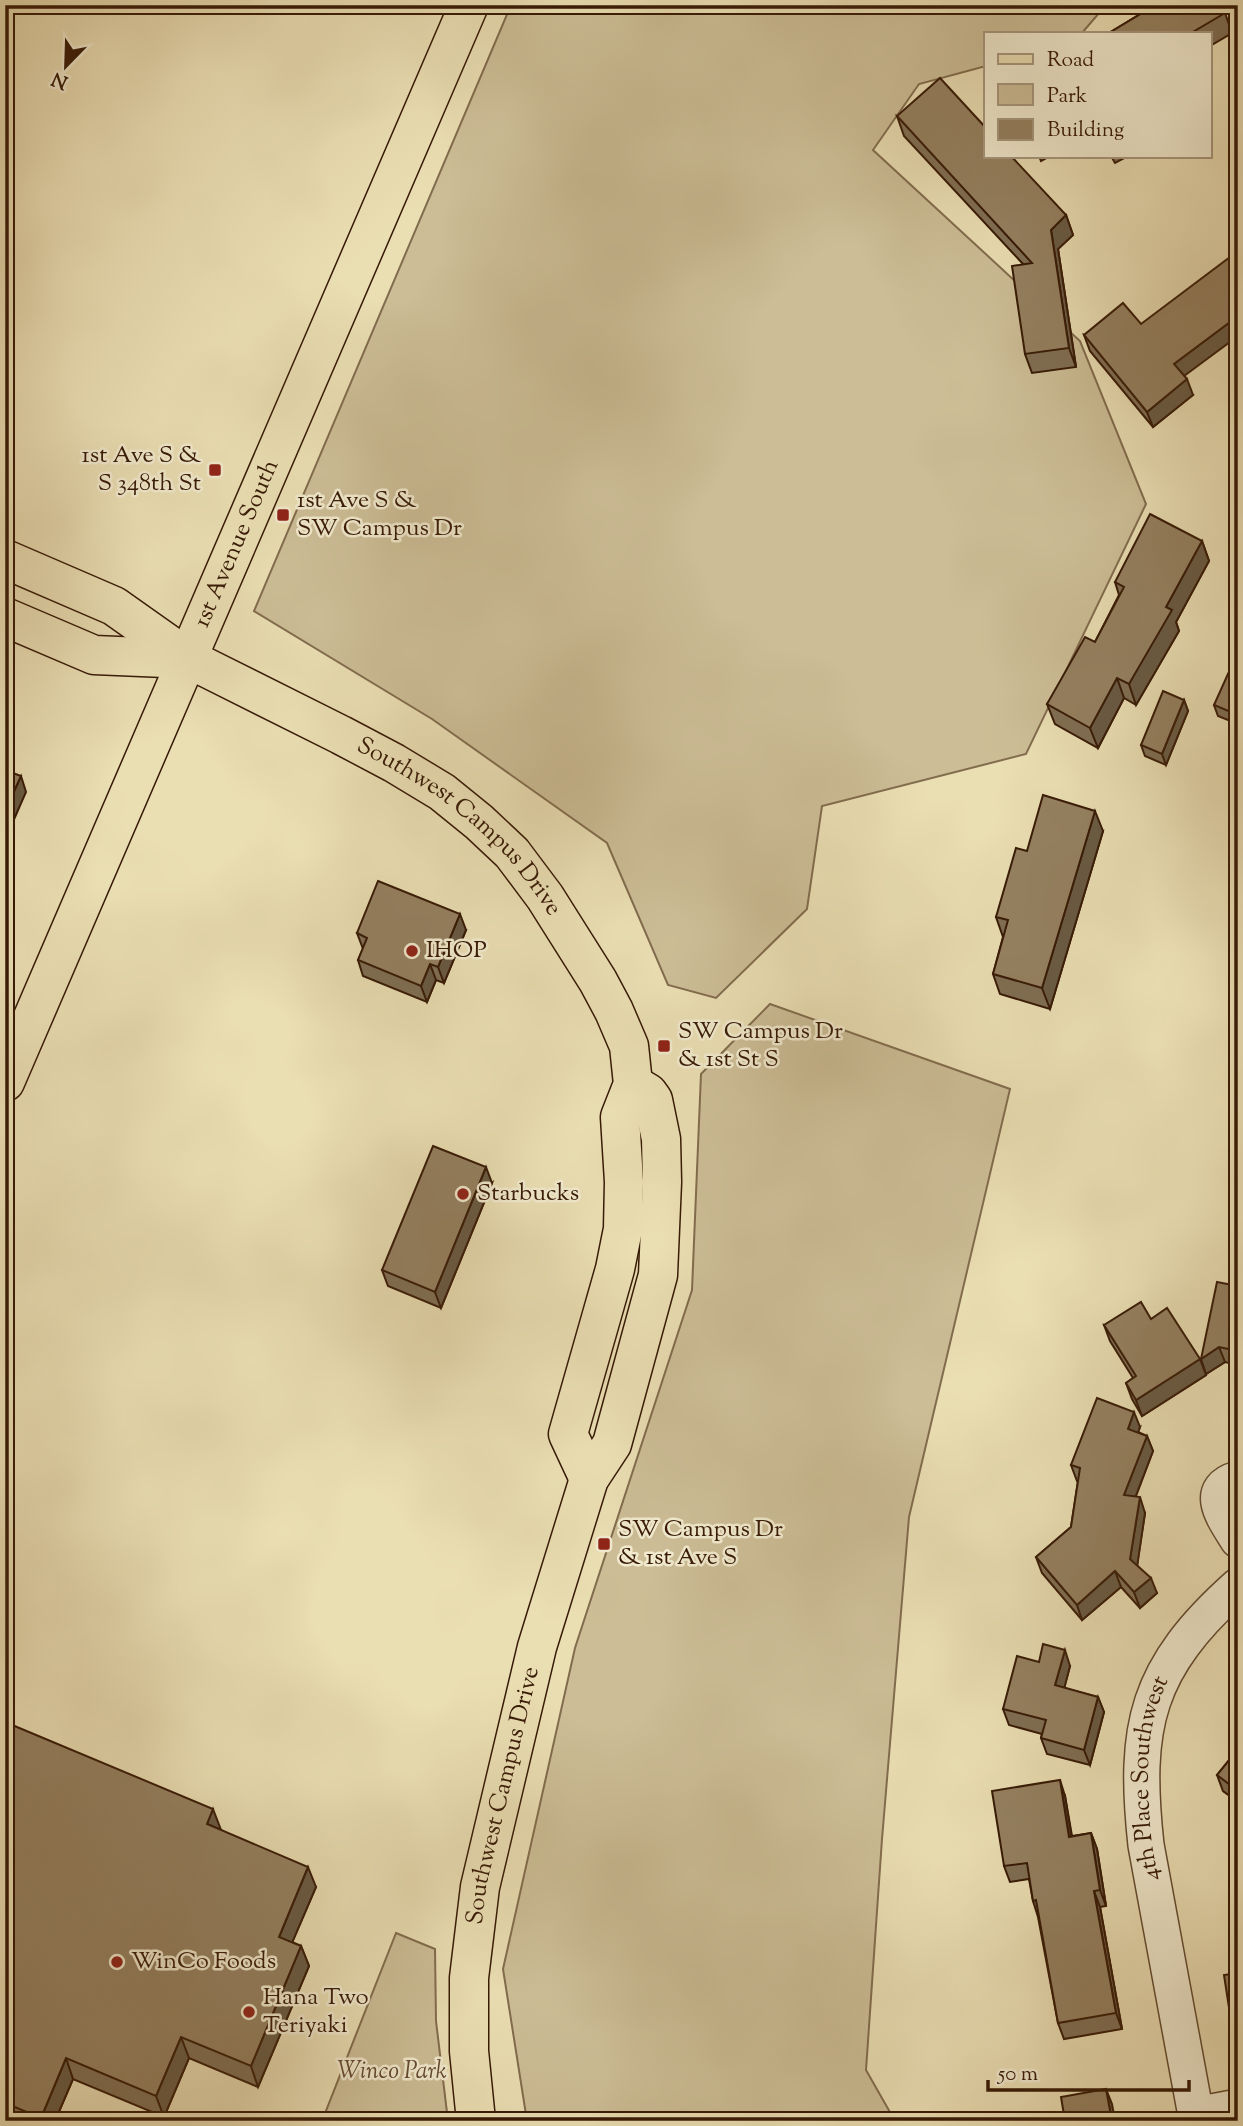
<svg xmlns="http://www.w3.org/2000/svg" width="1243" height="2126" viewBox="0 0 1243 2126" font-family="'Sorts Mill Goudy',serif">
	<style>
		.green { fill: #ccbd96; stroke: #826c4e; stroke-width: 2 }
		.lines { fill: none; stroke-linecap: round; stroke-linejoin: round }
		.minor-casing { stroke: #644b31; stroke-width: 38 }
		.major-casing { stroke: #371a06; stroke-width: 41 }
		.minor { stroke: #f1eace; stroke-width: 35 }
		.major { stroke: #eadeb3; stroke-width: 38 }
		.wall { fill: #7f6e53; stroke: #371a06; stroke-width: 2 }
		.shaded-wall { fill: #685a43; stroke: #371a06; stroke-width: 2 }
		.building { fill: #948060; stroke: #371a06; stroke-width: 2 }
		.poi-dot { fill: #8f2418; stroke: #f1eace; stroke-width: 2.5 }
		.labels { text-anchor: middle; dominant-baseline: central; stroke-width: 5; stroke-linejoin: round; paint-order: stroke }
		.poi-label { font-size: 24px; fill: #371a06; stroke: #f1eace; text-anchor: start }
		.street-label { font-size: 24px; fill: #371a06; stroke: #f1eace }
		.park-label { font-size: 24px; font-style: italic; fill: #644b31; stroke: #f1eace }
	</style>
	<rect width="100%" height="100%" fill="#eadeb3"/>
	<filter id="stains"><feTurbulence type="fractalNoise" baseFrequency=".00286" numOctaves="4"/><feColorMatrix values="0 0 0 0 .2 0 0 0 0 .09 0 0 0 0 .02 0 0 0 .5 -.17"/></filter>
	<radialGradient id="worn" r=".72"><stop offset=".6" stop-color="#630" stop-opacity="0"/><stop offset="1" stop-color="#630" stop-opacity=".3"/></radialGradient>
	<g class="green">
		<polygon points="511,5 1106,5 1082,33 986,33 986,66 919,84 873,150 1080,341 1146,504 1026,754 822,806 807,909 716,998 668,985 607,843 432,719 254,611"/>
		<polygon points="770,1004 1010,1089 909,1517 882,1839 866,2070 895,2121 527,2121 503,1969 575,1648 692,1290 701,1074"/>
		<polygon points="396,1933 435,1949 436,2021 448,2121 322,2121"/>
	</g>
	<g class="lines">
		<defs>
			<g id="minor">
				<path d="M1238,1479C1201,1489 1226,1520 1238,1540"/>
				<polyline points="1196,2115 1238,2107"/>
				<path id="s1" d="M1197,2121L1146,1845C1133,1726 1146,1668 1238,1586"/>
			</g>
			<g id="major">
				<path id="s2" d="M5,559L114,606L189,659L341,735L394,763L442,792L479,822L512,853L545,897L598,981L614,1011L629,1046L633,1084L620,1117L624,1182L623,1229L615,1269L568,1434L589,1479"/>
				<polyline points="5,617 94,655 189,659"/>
				<path id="s3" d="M5,1082L469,5"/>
				<path id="s4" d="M476,2121L469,2051V1978L480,1887L537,1647L589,1479L612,1444L658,1275L662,1182L661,1139L653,1100L648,1093L633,1084"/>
			</g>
		</defs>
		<use href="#minor" class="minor-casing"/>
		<use href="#major" class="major-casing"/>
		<use href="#minor" class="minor"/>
		<use href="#major" class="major"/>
	</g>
	<g class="wall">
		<polygon points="1137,5 1220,5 1225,13 1232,33 1210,46 1210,33 1109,33 1140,14"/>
		<polygon points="897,116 1066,215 1073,235 1058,249 1076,367 1032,373 1025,354 1023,264 904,136"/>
		<polygon points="1039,156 1050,156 1041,161"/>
		<polygon points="1111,156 1128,156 1115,163"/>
		<polygon points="1084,335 1193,395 1153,427 1090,351"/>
		<polygon points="1202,541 1209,561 1176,622 1179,631 1136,705 1124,698 1098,748 1055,724 1047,704 1095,642 1119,595 1115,582"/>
		<polygon points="1238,667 1238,724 1218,716 1214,705"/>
		<polygon points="1184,700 1188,711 1166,765 1145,756 1141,745"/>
		<polygon points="1103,831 1050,1009 1000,994 993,974 1003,937 996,917 1027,851"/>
		<polygon points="466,930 444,983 436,980 427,1002 363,976 358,960 363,949 357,933"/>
		<polygon points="492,1183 441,1308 388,1286 382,1270"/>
		<polygon points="1238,1286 1238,1365 1225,1362 1206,1374"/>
		<polygon points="1104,1325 1200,1359 1206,1375 1142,1416 1132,1399 1126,1383 1133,1378 1110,1341"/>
		<polygon points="1140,1427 1138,1432 1147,1436 1153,1451 1136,1496 1145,1513 1137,1565 1157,1593 1140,1608 1121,1587 1082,1620 1042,1573 1036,1557 1071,1527 1078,1481 1077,1481 1071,1465"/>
		<polygon points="1039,1662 1070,1666 1064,1688 1098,1697 1104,1712 1090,1765 1047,1754 1041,1738 1042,1734 1009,1725 1003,1709"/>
		<polygon points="5,1722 221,1830 316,1887 292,1942 301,1946 309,1966 258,2087 189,2058 164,2117 73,2079 55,2121 11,2121 5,2105"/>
		<polygon points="1238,1749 1238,1802 1223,1791 1217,1775"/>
		<polygon points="1065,1796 1072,1836 1091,1833 1097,1849 1106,1906 1100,1907 1122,2029 1064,2039 1058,2023 1038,1917 1033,1901 1029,1879 1010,1882 1004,1866"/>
		<polygon points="1238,1973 1238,2043 1232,2027"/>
	</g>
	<g class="shaded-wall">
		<polygon points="1066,215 1073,235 1058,249 1076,367 1069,348 1051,230"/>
		<polygon points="1238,316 1238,336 1180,379 1174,364"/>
		<polygon points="1187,379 1193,395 1153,427 1147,412"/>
		<polygon points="1202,541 1209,561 1176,622 1179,631 1136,705 1129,684 1166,607"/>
		<polygon points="1117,678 1124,698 1098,748 1090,728"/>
		<polygon points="1184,700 1188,711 1166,765 1162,754"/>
		<polygon points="21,776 26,792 5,840 5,811"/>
		<polygon points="1095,811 1103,831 1050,1009 1042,988"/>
		<polygon points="460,914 466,930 444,983 438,967"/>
		<polygon points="430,964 436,980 427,1002 421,986"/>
		<polygon points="486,1167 492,1183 441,1308 435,1292"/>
		<polygon points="1219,1347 1225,1362 1206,1374 1201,1359"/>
		<polygon points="1200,1359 1206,1375 1142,1416 1136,1400"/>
		<polygon points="1134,1412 1140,1427 1134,1444 1128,1429"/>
		<polygon points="1147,1436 1153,1451 1130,1511 1124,1495"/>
		<polygon points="1140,1497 1145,1513 1136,1574 1130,1559"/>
		<polygon points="1115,1571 1121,1587 1082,1620 1077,1605"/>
		<polygon points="1151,1578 1157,1593 1140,1608 1134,1592"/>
		<polygon points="1065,1650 1070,1666 1061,1701 1055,1685"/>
		<polygon points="1098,1697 1104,1712 1090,1765 1084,1750"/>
		<polygon points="1060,1780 1065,1796 1074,1852 1069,1837"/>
		<polygon points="213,1809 221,1830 207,1824"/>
		<polygon points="1091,1833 1097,1849 1106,1906 1100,1890"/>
		<polygon points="308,1867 316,1887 286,1957 279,1937"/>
		<polygon points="1094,1891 1100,1907 1122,2029 1116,2013"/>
		<polygon points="301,1946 309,1966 258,2087 251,2066"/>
		<polygon points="181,2037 189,2058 164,2117 156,2096"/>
		<polygon points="66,2058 73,2079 55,2121 42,2121 41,2118"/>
		<polygon points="1106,2089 1112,2104 1115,2121 1112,2121"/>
	</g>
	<g class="building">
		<polygon points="1138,5 1220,5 1225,13 1191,33 1109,33 1142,13"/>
		<polygon points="940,78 986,128 986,156 1011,156 1066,215 1051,230 1069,348 1025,354 1012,266 1032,263 897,116"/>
		<polygon points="1238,251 1238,316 1174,364 1187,379 1147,412 1084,335 1123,303 1141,324"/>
		<polygon points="1150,514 1202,541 1166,607 1172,610 1129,684 1117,678 1090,728 1047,704 1085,637 1095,642 1124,587 1115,582"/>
		<polygon points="1232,665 1238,667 1238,715 1214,705"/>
		<polygon points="1163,691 1184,700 1162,754 1141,745"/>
		<polygon points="5,770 21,776 5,811"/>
		<polygon points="1043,795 1095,811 1042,988 993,974 1008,920 996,917 1016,848 1027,851"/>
		<polygon points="378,881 460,914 438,967 430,964 421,986 358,960 367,938 357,933"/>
		<polygon points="433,1146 486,1167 435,1292 382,1270"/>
		<polygon points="1217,1282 1238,1286 1238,1351 1219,1347 1201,1359"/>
		<polygon points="1141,1302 1151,1319 1167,1308 1200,1359 1136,1400 1126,1383 1136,1376 1104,1325"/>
		<polygon points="1097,1398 1134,1412 1128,1429 1147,1436 1124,1495 1140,1497 1130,1559 1151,1578 1134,1592 1115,1571 1077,1605 1036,1557 1071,1527 1080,1468 1071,1465"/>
		<polygon points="1043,1644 1065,1650 1055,1685 1098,1697 1084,1750 1041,1738 1046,1720 1003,1709 1017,1656 1039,1662"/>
		<polygon points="5,1722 213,1809 207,1824 308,1867 279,1937 301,1946 251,2066 181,2037 156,2096 66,2058 41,2118 5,2103 10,2089 5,2087"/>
		<polygon points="1238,1749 1238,1791 1217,1775"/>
		<polygon points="1060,1780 1069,1837 1091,1833 1100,1890 1094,1891 1116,2013 1058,2023 1036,1900 1033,1901 1027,1863 1004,1866 992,1791"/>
		<polygon points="1238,1973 1238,2026 1232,2027 1224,1975"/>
		<polygon points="1106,2089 1112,2121 1065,2121 1061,2097"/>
	</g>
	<g class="poi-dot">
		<rect x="208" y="463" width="14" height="14" rx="3.5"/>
		<rect x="276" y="508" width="14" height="14" rx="3.5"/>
		<circle cx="412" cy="951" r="7"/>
		<rect x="657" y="1039" width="14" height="14" rx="3.5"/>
		<circle cx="463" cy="1194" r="7"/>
		<rect x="597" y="1537" width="14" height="14" rx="3.5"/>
		<circle cx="117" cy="1962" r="7"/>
		<circle cx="249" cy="2012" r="7"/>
	</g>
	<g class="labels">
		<g class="poi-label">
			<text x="201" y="456" text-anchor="end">1st Ave S &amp;<tspan x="201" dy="28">S 348th St</tspan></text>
			<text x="297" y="501">1st Ave S &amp;<tspan x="297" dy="28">SW Campus Dr</tspan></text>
			<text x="426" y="951">IHOP</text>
			<text x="678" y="1032">SW Campus Dr<tspan x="678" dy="28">&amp; 1st St S</tspan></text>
			<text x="477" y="1194">Starbucks</text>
			<text x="618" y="1530">SW Campus Dr<tspan x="618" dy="28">&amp; 1st Ave S</tspan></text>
			<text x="131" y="1962">WinCo Foods</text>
			<text x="263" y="1998">Hana Two<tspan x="263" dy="28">Teriyaki</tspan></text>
		</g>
		<g class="street-label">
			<text stroke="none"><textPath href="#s3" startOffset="586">1st Avenue South</textPath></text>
			<text stroke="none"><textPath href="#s2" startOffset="532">Southwest Campus Drive</textPath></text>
			<text stroke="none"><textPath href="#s1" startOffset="348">4th Place Southwest</textPath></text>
			<text stroke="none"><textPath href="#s4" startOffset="329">Southwest Campus Drive</textPath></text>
		</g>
		<g class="park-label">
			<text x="392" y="2072">Winco Park</text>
		</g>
	</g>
	<rect width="1243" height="2126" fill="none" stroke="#eadeb3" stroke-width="28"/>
	<rect x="7" y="7" width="1229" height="2112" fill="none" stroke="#371a06" stroke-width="3.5"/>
	<rect x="14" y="14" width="1215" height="2098" fill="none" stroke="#371a06" stroke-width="2"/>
	<rect x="984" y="32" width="228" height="126" fill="#f1eace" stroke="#a7977e" stroke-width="2"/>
	<rect x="998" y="54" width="35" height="10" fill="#eadeb3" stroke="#a7977e" stroke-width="2"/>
	<text x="1047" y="66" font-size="21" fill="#371a06">Road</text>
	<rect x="998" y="84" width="35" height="21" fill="#ccbd96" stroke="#a7977e" stroke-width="2"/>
	<text x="1047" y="102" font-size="21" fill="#371a06">Park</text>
	<rect x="998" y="119" width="35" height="21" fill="#948060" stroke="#a7977e" stroke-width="2"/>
	<text x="1047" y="136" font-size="21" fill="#371a06">Building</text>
	<g transform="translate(66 66) rotate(203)" stroke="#f1eace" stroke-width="5" paint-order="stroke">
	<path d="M0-5L12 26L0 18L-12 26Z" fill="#371a06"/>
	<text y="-10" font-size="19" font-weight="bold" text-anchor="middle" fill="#371a06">N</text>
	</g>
	<path d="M988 2080v10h201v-10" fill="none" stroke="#371a06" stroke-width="3.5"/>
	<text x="998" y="2080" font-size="21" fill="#371a06" stroke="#f1eace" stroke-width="5" paint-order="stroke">50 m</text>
	<rect width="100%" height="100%" filter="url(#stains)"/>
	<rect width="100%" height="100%" fill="url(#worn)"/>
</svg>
